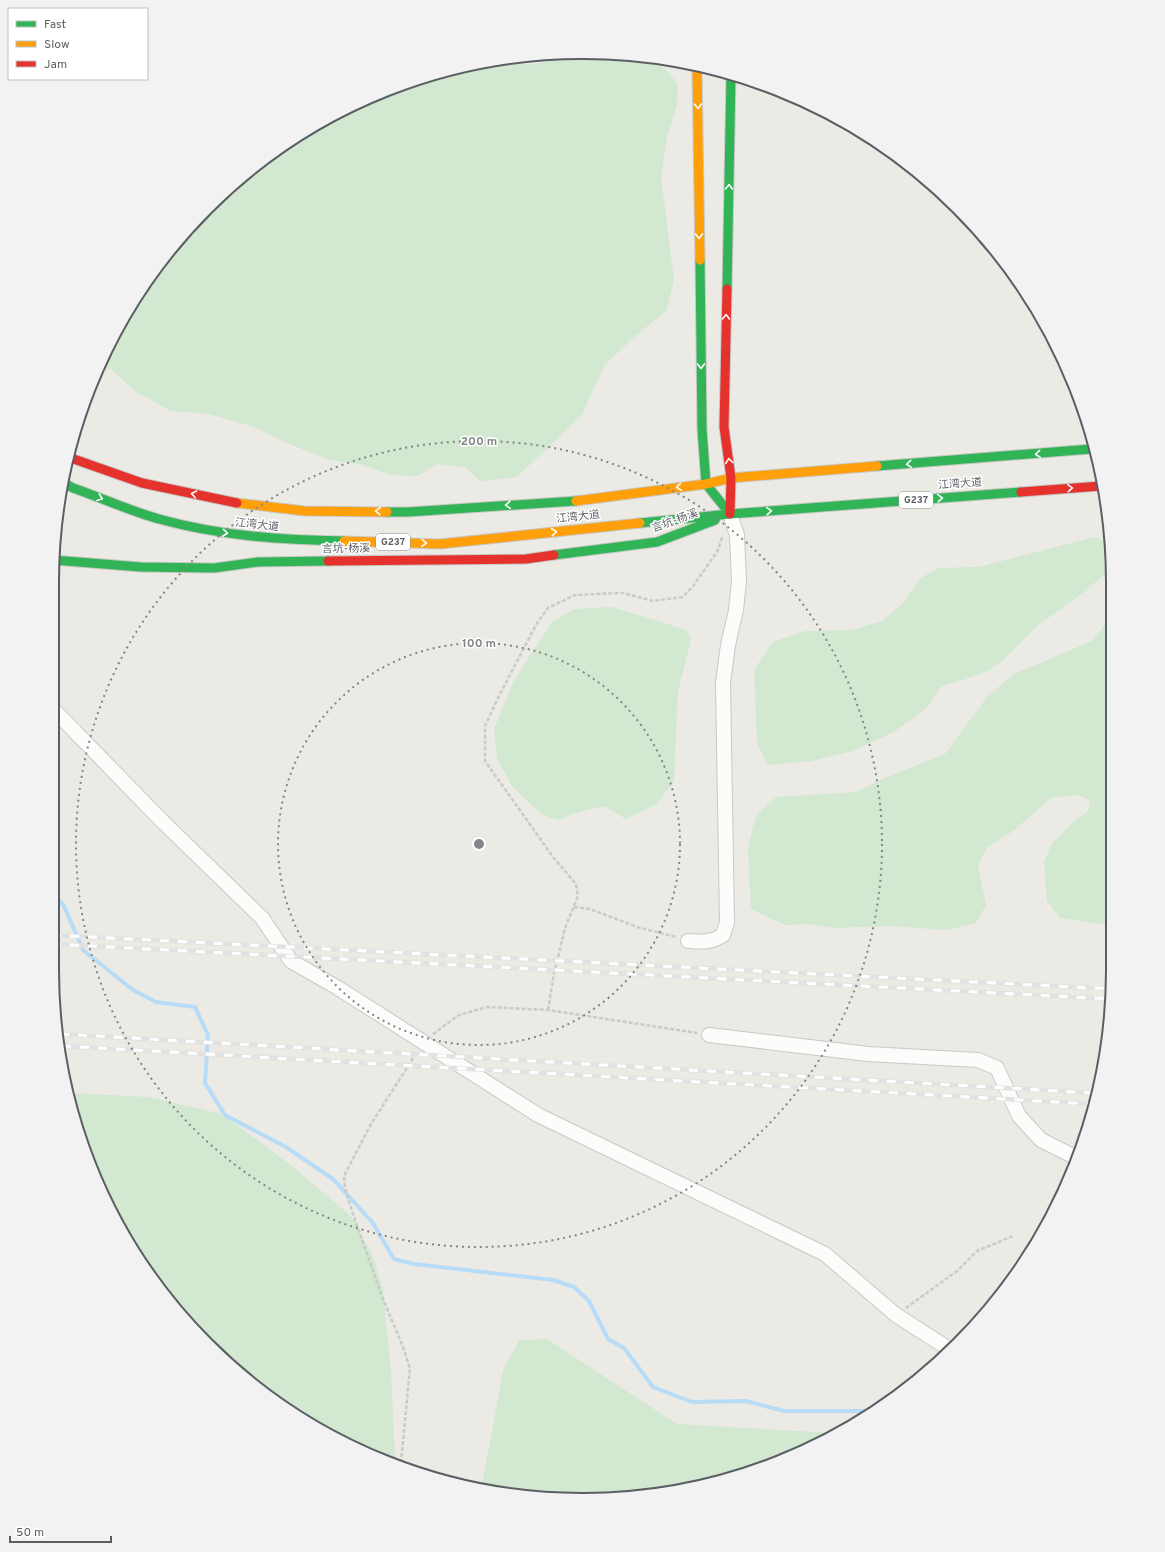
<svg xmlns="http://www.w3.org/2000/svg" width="1165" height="1552" viewBox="0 0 1165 1552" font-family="Overpass,'Noto Sans SC',sans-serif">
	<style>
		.green { fill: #d2e8d0 }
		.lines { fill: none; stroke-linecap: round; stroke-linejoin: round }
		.stream { stroke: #b7dcf7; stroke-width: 4 }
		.street-casing { stroke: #c8c8c7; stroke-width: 16 }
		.fast-casing { stroke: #c7c7c6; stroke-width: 11 }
		.slow-casing { stroke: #c7c7c6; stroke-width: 11 }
		.jam-casing { stroke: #c7c7c6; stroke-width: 11 }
		.path { stroke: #c7ccc9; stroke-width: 2.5; stroke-dasharray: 4 2; stroke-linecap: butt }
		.street { stroke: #fcfcfb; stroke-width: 14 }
		.fast { stroke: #30b455; stroke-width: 9 }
		.slow { stroke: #ff9f0a; stroke-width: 9 }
		.jam { stroke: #e5322d; stroke-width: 9 }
		.rail-casing { stroke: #e2e2e2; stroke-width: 4.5 }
		.rail { stroke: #fff; stroke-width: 3; stroke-dasharray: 9; stroke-linecap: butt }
		.oneway { stroke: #fff }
		.ring { fill: none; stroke: #838688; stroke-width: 2; stroke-dasharray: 2 4 }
		.labels { text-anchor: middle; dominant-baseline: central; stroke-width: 3; stroke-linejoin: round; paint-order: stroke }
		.shield { fill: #fff; stroke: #8c8f92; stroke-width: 1 }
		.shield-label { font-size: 10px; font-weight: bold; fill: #5b5f64 }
		.street-label { font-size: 11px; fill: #5b5f64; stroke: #fff }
		.rim { fill: none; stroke: #5b5f64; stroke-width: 2 }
		.centre { fill: #838688; stroke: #fff; stroke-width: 2 }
		.ring-label { font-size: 12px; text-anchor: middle; font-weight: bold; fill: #838688; stroke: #fff; stroke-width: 3; stroke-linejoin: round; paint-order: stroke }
	</style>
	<rect width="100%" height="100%" fill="#ebeae5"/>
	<g class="green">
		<polygon points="582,54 644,56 665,69 678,84 677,105 667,137 661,177 674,279 667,310 633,338 604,366 581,416 517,477 480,481 465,467 436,464 418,476 391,475 359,464 329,460 287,443 254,427 209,414 171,411 136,392 111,369 97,371 141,288 207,208 260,161 348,107 445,70 517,58 520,62 529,65"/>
		<polygon points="1094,537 1109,543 1109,571 1080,595 1037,626 1004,659 988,671 963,680 942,686 925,709 894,732 852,751 811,761 767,765 757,742 754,670 773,642 805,631 852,630 882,621 901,605 921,578 938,568 979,567"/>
		<polygon points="611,607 656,620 688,631 691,640 678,691 674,781 657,804 626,819 604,806 575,813 558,820 541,814 512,786 497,758 494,729 514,680 553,621 575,609"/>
		<polygon points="1109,619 1111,922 1102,924 1060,918 1047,901 1044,862 1051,845 1071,824 1088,811 1090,800 1079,795 1051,798 1013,831 986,848 978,867 986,905 976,923 946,930 891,926 834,928 808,924 785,925 751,909 748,847 756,816 776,797 856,792 885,778 945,754 987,697 1014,674 1092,641"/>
		<polygon points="68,1093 149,1097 222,1114 292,1166 352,1217 373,1257 383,1291 391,1372 395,1461 348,1445 260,1391 208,1345 123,1235 70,1107"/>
		<polygon points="547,1339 677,1424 831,1433 785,1460 720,1482 617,1499 481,1490 503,1371 519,1340"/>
	</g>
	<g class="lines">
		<polyline class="stream" points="52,892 64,906 83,950 133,990 156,1002 195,1007 208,1035 205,1083 225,1115 286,1147 333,1179 373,1223 394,1259 414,1264 553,1280 574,1287 589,1301 608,1339 624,1348 653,1387 692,1402 746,1401 784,1411 870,1411"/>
		<defs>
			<g id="street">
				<polyline points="53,709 163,822 262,918 291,961 338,988 538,1115 825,1254 896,1315 949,1349"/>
				<path d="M688,941C702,942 711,943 723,935L727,922L723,683L728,645L736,610L739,581L737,535L730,514"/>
				<polyline points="709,1035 868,1054 978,1060 997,1068 1019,1116 1041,1140 1077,1158"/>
			</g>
			<g id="fast">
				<polyline points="700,260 702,429 706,484 730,514"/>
				<polyline points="727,289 731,75"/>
				<polyline points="877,466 1091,449"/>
				<path d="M64,483L73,488C102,498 130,511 159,519C220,536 282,540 344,541"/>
				<polyline points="387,512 408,512 576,501"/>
				<polyline points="640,523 730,514 1021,492"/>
				<polyline points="554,555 657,542 715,520"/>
				<polyline points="53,560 141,567 214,568 258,562 328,561"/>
			</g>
			<g id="slow">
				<polyline points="697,67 700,260"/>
				<polyline points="576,501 706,484 731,478 877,466"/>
				<polyline points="237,503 305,511 387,512"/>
				<polyline points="344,541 440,544 640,523"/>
			</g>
			<g id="jam">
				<polyline points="727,289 724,427 731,478 730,514"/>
				<polyline points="68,457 142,483 237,503"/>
				<polyline points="1021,492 1101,486"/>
				<polyline points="328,561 526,559 554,555"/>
			</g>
		</defs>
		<use href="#street" class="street-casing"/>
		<use href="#fast" class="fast-casing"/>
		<use href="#slow" class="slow-casing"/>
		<use href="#jam" class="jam-casing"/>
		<g class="path">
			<polyline points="574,907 590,909 637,927 676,937"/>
			<polyline points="548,1010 554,974 565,928 578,896 576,884 553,857 485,761 485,726 498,698 537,623 548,608 575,595 623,593 653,601 683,597 693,586 717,552 723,535"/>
			<polyline points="433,1034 459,1015 487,1007 548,1010 697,1033"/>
			<polyline points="906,1308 957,1271 977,1251 1013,1236"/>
			<polyline points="401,1463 410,1368 403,1347 383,1299 357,1226 345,1189 344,1176 371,1124 417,1052"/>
		</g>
		<use href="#street" class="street"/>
		<use href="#fast" class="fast"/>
		<use href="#slow" class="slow"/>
		<use href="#jam" class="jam"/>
		<defs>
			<g id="rail">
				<polyline points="52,935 1112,989"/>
				<polyline points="52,944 1112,999"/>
				<polyline points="60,1034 1094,1093"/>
				<polyline points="62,1046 1092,1104"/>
			</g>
		</defs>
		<use href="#rail" class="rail-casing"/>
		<use href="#rail" class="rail"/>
	</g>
	<defs><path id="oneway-chevron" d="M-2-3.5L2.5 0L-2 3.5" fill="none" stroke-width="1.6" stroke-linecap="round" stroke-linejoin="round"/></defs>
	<g class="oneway">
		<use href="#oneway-chevron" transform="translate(698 106) rotate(89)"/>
		<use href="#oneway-chevron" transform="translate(729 187) rotate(-89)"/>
		<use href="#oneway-chevron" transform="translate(699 236) rotate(89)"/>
		<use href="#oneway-chevron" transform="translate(726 317) rotate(-89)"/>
		<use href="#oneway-chevron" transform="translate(701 366) rotate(89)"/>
		<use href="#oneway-chevron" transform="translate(1038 454) rotate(175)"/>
		<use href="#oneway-chevron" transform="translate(729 461) rotate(-98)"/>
		<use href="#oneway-chevron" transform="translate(909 464) rotate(175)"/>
		<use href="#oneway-chevron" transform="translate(679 487) rotate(172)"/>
		<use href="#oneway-chevron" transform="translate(1070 488) rotate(-4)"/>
		<use href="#oneway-chevron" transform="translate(194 494) rotate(-168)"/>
		<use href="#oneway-chevron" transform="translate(100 498) rotate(20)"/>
		<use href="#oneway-chevron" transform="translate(940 498) rotate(-4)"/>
		<use href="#oneway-chevron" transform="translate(508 505) rotate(176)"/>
		<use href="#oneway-chevron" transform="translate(378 511) rotate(-179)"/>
		<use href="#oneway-chevron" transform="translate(769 511) rotate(-4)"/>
		<use href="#oneway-chevron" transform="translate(554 532) rotate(-6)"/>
		<use href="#oneway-chevron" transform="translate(225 533) rotate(7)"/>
		<use href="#oneway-chevron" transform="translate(424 543) rotate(1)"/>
	</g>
	<g class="ring">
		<circle cx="479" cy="844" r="201"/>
		<circle cx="479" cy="844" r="403"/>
	</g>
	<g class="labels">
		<g class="shield">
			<rect x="899" y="492" width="34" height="16" rx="3"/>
			<rect x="376" y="534" width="34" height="16" rx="3"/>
		</g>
		<g class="shield-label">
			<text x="916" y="500">G237</text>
			<text x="393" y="542">G237</text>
		</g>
		<g class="street-label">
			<text transform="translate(960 484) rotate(-4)">江湾大道</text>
			<text transform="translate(578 517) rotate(-6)">江湾大道</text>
			<text transform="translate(675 521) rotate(-20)">言坑-杨溪</text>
			<text transform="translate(257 525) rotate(6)">江湾大道</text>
			<text transform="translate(346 549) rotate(-1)">言坑-杨溪</text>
		</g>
	</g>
	<path d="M0 0H1165V1552H0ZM582 59H583A523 523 0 0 1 1106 582V970A523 523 0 0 1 583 1493H582A523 523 0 0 1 59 970V582A523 523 0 0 1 582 59Z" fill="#f2f2f3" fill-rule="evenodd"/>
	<path class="rim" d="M582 59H583A523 523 0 0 1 1106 582V970A523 523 0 0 1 583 1493H582A523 523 0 0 1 59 970V582A523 523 0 0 1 582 59Z"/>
	<circle cx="479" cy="844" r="6" class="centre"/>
	<g class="ring-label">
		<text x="479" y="445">200 m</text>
		<text x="479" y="647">100 m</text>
	</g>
	<rect x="8" y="8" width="140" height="72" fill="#ffffff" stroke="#bdbfc1"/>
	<rect x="16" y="21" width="20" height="6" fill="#30b455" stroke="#bdbfc1"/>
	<text x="44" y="28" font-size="12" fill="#5b5f64">Fast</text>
	<rect x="16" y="41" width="20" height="6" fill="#ff9f0a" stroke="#bdbfc1"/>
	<text x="44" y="48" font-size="12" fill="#5b5f64">Slow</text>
	<rect x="16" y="61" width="20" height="6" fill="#e5322d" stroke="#bdbfc1"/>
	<text x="44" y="68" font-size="12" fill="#5b5f64">Jam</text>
	<path d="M10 1536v6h101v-6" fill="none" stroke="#5b5f64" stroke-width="2"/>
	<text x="16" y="1536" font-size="12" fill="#5b5f64" stroke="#ffffff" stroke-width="3" paint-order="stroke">50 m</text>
</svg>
